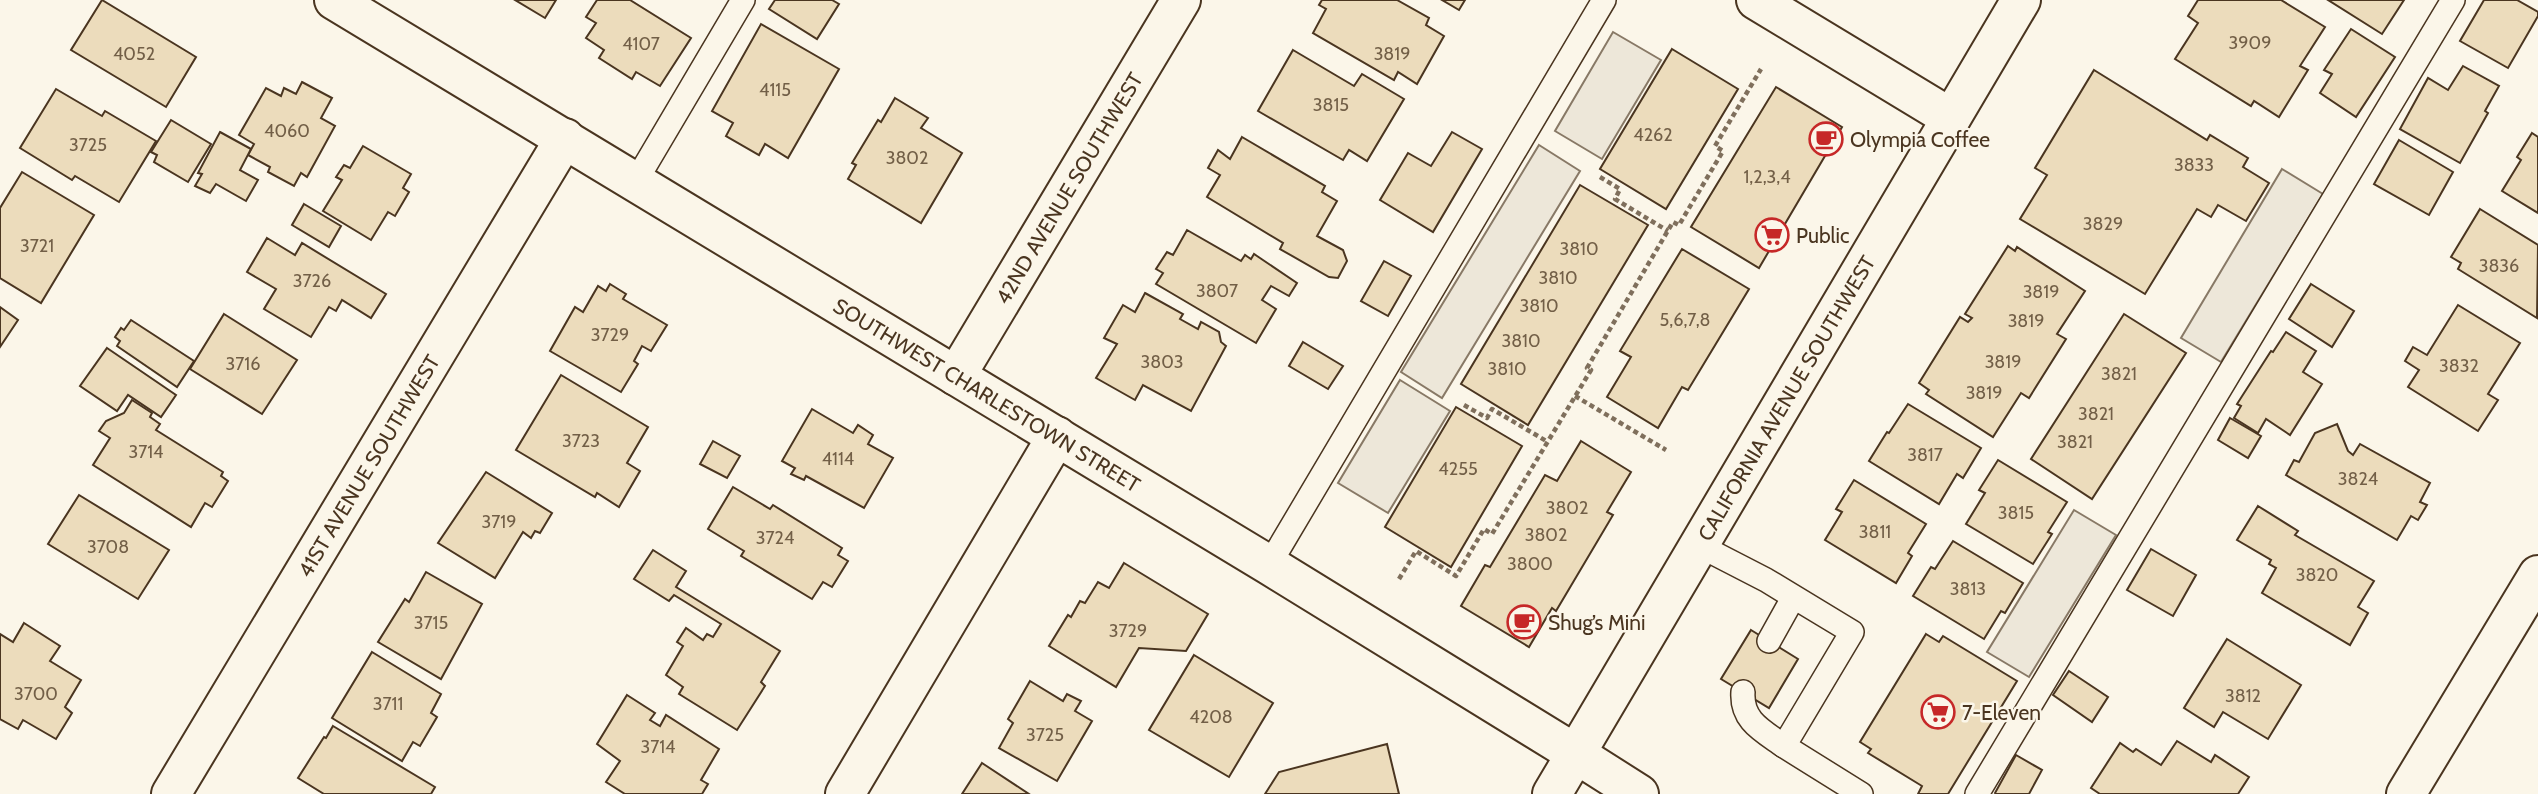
<svg xmlns="http://www.w3.org/2000/svg" width="2538" height="794" viewBox="0 0 2538 794" font-family="Cabin,sans-serif">
	<style>
		.parking { fill: #ede7d9; stroke: #887966; stroke-width: 2 }
		.building { fill: #ecdcbc; stroke: #4a3520; stroke-width: 2 }
		.lines { fill: none; stroke-linecap: round; stroke-linejoin: round }
		.service-casing { stroke: #4a3520; stroke-width: 26 }
		.minor-casing { stroke: #4a3520; stroke-width: 42 }
		.tertiary-casing { stroke: #4a3520; stroke-width: 42 }
		.secondary-casing { stroke: #4a3520; stroke-width: 42 }
		.path { stroke: #7f6f5c; stroke-width: 4.5; stroke-dasharray: 5 3.5; stroke-linecap: butt }
		.service { stroke: #fbf6e9; stroke-width: 23 }
		.minor { stroke: #fbf6e9; stroke-width: 38 }
		.tertiary { stroke: #fbf6e9; stroke-width: 38 }
		.secondary { stroke: #fbf6e9; stroke-width: 38 }
		.labels { text-anchor: middle; dominant-baseline: central; stroke-width: 5; stroke-linejoin: round; paint-order: stroke }
		.number-label { font-size: 18px; fill: #725f47 }
		.poi-label { font-size: 21px; fill: #4a3520; stroke: #fbf6e9; text-anchor: start }
		.street-label { font-size: 21px; fill: #4a3520; stroke: #fbf6e9 }
	</style>
	<rect width="100%" height="100%" fill="#fbf6e9"/>
	<g class="parking">
		<polygon points="1613,32 1661,60 1602,159 1555,131"/>
		<polygon points="1539,145 1580,171 1442,398 1401,372"/>
		<polygon points="2282,169 2323,194 2221,362 2181,338"/>
		<polygon points="1400,380 1450,411 1388,513 1338,483"/>
		<polygon points="2074,510 2116,535 2029,677 1987,652"/>
	</g>
	<g class="building">
		<polygon points="102,0 196,57 166,107 71,50"/>
		<polygon points="515,0 556,0 545,18"/>
		<polygon points="597,0 630,0 691,38 660,86 636,72 632,79 599,58 604,50 586,38 596,23 586,17"/>
		<polygon points="775,0 832,0 839,4 817,39 769,9"/>
		<polygon points="1322,0 1397,0 1429,18 1426,25 1444,36 1417,84 1398,72 1394,80 1313,33 1326,9 1319,5"/>
		<polygon points="1442,0 1465,0 1459,10"/>
		<polygon points="2198,0 2281,0 2325,27 2300,66 2308,70 2279,117 2254,101 2251,106 2175,59 2198,23 2188,16"/>
		<polygon points="2328,0 2404,0 2382,34"/>
		<polygon points="2484,0 2517,0 2538,12 2538,16 2508,68 2460,41"/>
		<polygon points="761,24 839,69 788,158 765,144 759,155 726,136 733,123 712,111"/>
		<polygon points="2351,29 2395,57 2356,117 2320,93 2332,74 2324,70"/>
		<polygon points="1672,49 1738,89 1666,209 1600,169"/>
		<polygon points="1293,50 1354,86 1362,74 1404,99 1367,161 1349,150 1343,160 1258,111"/>
		<polygon points="2463,66 2499,86 2485,111 2488,113 2460,163 2400,129 2428,78 2448,90"/>
		<polygon points="2094,70 2207,140 2210,135 2248,158 2243,167 2269,183 2246,221 2218,205 2211,217 2197,209 2145,294 2020,219 2047,175 2035,168"/>
		<polygon points="302,82 332,98 321,118 335,126 307,177 301,173 294,186 268,172 270,167 248,155 254,144 239,135 266,88 281,96 284,88 296,94"/>
		<polygon points="1776,87 1842,127 1759,268 1691,227"/>
		<polygon points="56,89 102,116 105,111 156,141 119,202 75,176 72,180 20,148"/>
		<polygon points="895,98 928,118 921,128 962,153 921,223 848,179 856,165 852,163 878,120 881,122"/>
		<polygon points="171,120 211,144 188,182 154,162 157,155 151,152"/>
		<polygon points="220,132 251,149 240,170 258,180 246,201 216,184 210,193 195,186 202,174 198,173"/>
		<polygon points="1452,132 1482,149 1433,232 1380,200 1408,153 1431,166"/>
		<polygon points="2532,133 2538,137 2538,213 2502,191 2521,160 2517,157"/>
		<polygon points="1242,137 1325,186 1322,192 1337,201 1317,236 1343,250 1347,261 1338,278 1329,277 1280,249 1283,243 1207,197 1220,175 1208,168 1218,150 1230,159"/>
		<polygon points="2399,140 2453,172 2429,215 2374,184"/>
		<polygon points="363,146 411,174 403,188 409,192 395,216 388,212 371,240 323,211 342,180 336,177 344,165 350,168"/>
		<polygon points="22,172 94,215 41,303 0,278 0,208"/>
		<polygon points="1580,185 1648,225 1528,425 1461,384"/>
		<polygon points="304,204 341,226 329,247 292,225"/>
		<polygon points="2480,209 2538,245 2537,318 2458,269 2461,263 2451,257"/>
		<polygon points="1187,230 1241,261 1245,255 1251,259 1254,254 1297,283 1289,296 1271,286 1262,300 1276,309 1256,343 1156,284 1163,273 1156,269 1167,252 1173,255"/>
		<polygon points="267,238 295,255 302,243 386,294 371,318 342,300 336,311 329,307 311,337 264,309 276,289 247,272"/>
		<polygon points="2008,246 2015,251 2017,247 2085,291 2057,334 2066,339 2029,398 2021,393 1993,437 1926,394 1929,390 1919,383 1960,317 1968,322 1972,318 1965,314"/>
		<polygon points="1682,249 1749,289 1688,390 1682,387 1658,428 1607,397 1631,357 1620,351"/>
		<polygon points="1384,261 1411,276 1388,316 1361,301"/>
		<polygon points="610,284 626,294 623,299 667,325 651,351 642,346 634,361 638,364 621,392 550,351 575,307 583,312 598,286 606,291"/>
		<polygon points="2311,284 2354,311 2332,347 2289,319"/>
		<polygon points="1145,293 1183,314 1180,319 1198,329 1201,322 1219,332 1221,342 1226,346 1191,411 1143,385 1135,400 1096,378 1117,344 1104,338 1123,305 1135,312"/>
		<polygon points="2458,305 2520,343 2488,394 2498,400 2478,431 2408,387 2419,370 2405,361 2413,347 2427,355"/>
		<polygon points="0,307 18,320 0,347"/>
		<polygon points="224,314 297,360 262,414 190,369"/>
		<polygon points="2124,314 2186,353 2092,499 2031,459"/>
		<polygon points="131,320 194,361 177,387 117,346 120,341 115,337 121,328 124,330"/>
		<polygon points="2286,332 2316,351 2303,372 2322,384 2290,435 2266,419 2258,433 2234,418 2241,406 2237,404 2271,351 2273,352"/>
		<polygon points="1303,342 1343,366 1328,389 1289,366"/>
		<polygon points="107,348 176,395 161,417 128,395 117,411 80,386"/>
		<polygon points="561,375 648,427 627,463 640,471 619,507 597,493 595,497 516,450"/>
		<polygon points="132,400 152,413 150,417 160,424 156,430 223,472 221,476 228,481 212,507 205,503 191,527 93,465 110,438 99,431 106,421 124,413"/>
		<polygon points="1908,404 1981,448 1963,478 1957,474 1939,504 1869,461 1887,432 1889,433"/>
		<polygon points="1456,407 1522,446 1451,567 1385,527"/>
		<polygon points="812,409 853,433 858,425 873,435 868,444 893,458 864,508 806,476 804,480 791,474 795,468 782,461"/>
		<polygon points="2230,418 2261,436 2248,458 2218,440"/>
		<polygon points="2337,424 2348,451 2353,455 2360,444 2430,483 2420,502 2427,505 2418,520 2411,516 2397,540 2286,475 2294,460 2299,462 2315,433"/>
		<polygon points="713,441 740,456 727,478 700,464"/>
		<polygon points="1581,441 1631,472 1607,512 1613,515 1556,611 1552,608 1529,647 1461,606 1485,565 1490,567 1545,475 1557,481"/>
		<polygon points="1998,460 2067,502 2048,532 2052,534 2033,564 1966,524 1985,493 1979,490"/>
		<polygon points="486,472 552,513 540,533 535,531 531,538 523,532 495,578 438,543"/>
		<polygon points="1854,480 1926,524 1908,553 1912,556 1896,583 1825,540 1842,512 1836,509"/>
		<polygon points="733,487 770,509 773,505 842,548 838,555 848,561 832,587 823,582 812,599 741,556 744,551 708,529"/>
		<polygon points="79,495 169,550 138,599 48,544"/>
		<polygon points="2258,506 2298,531 2295,535 2374,581 2358,607 2368,613 2350,645 2262,593 2276,568 2269,564 2271,560 2237,540"/>
		<polygon points="1953,541 2023,583 2005,613 2001,611 1984,639 1913,596 1931,567 1935,569"/>
		<polygon points="2151,549 2196,575 2173,616 2127,590"/>
		<polygon points="653,550 686,571 676,587 780,651 761,682 765,686 737,730 679,694 683,687 666,675 683,646 677,642 686,628 703,640 707,634 713,637 721,624 674,595 669,601 634,579"/>
		<polygon points="1124,563 1208,614 1186,651 1139,648 1116,687 1049,646 1068,615 1071,617 1080,601 1085,603 1098,582 1109,588"/>
		<polygon points="426,572 482,604 441,679 378,642 405,599 409,602"/>
		<polygon points="24,623 60,646 50,661 81,680 65,707 72,713 56,739 23,720 18,729 0,719 0,634 13,642"/>
		<polygon points="1751,630 1798,659 1769,708 1721,679"/>
		<polygon points="1926,634 1939,642 1943,636 2017,681 1948,794 1918,794 1922,786 1868,753 1871,749 1860,742"/>
		<polygon points="2227,639 2301,685 2268,739 2223,712 2214,727 2184,708"/>
		<polygon points="372,652 441,694 431,713 437,717 420,746 413,742 402,761 332,718"/>
		<polygon points="1194,655 1273,703 1229,777 1149,730"/>
		<polygon points="2069,671 2108,697 2092,722 2053,695"/>
		<polygon points="1030,681 1063,701 1067,694 1081,701 1075,711 1092,721 1057,781 999,748 1013,723 1008,719"/>
		<polygon points="627,695 655,713 650,720 660,726 666,715 719,749 701,780 708,784 702,794 625,794 606,782 620,761 597,744"/>
		<polygon points="333,726 435,787 431,794 324,794 298,778 324,737 326,738"/>
		<polygon points="2177,741 2211,762 2215,755 2249,777 2238,794 2100,794 2091,788 2120,743 2133,752 2136,749 2161,765"/>
		<polygon points="1387,744 1399,794 1265,794 1279,772"/>
		<polygon points="2016,755 2042,770 2029,794 1996,794 1995,793"/>
		<polygon points="982,763 1029,794 962,794"/>
	</g>
	<g class="lines">
		<defs>
			<g id="service">
				<polyline points="636,181 743,0"/>
				<polyline points="1700,546 1766,580 1852,632 1784,746 1861,794"/>
				<polyline points="1269,565 1604,0"/>
				<polyline points="1769,641 1793,598"/>
				<path d="M1743,692C1741,721 1763,731 1784,746"/>
				<polyline points="1977,794 2453,0"/>
			</g>
			<g id="minor">
				<path id="s1" d="M334,0L1269,565L1576,754"/>
				<polyline points="1756,0 1951,118"/>
				<path id="s2" d="M956,376L1181,0"/>
				<path id="s3" d="M171,794L565,138"/>
				<polyline points="845,794 1057,436"/>
				<polyline points="2406,794 2538,575"/>
			</g>
			<polyline id="tertiary" points="1576,754 1639,794"/>
			<g id="secondary">
				<path id="s4" d="M1552,794L2021,0"/>
			</g>
		</defs>
		<use href="#service" class="service-casing"/>
		<use href="#minor" class="minor-casing"/>
		<use href="#tertiary" class="tertiary-casing"/>
		<use href="#secondary" class="secondary-casing"/>
		<g class="path">
			<polyline points="1600,177 1620,189 1615,199 1668,231"/>
			<polyline points="1575,396 1666,450"/>
			<polyline points="1464,405 1487,418 1492,409 1548,442"/>
			<polyline points="1399,579 1416,551 1456,576 1484,529 1492,534 1591,370 1587,368 1673,222 1679,225 1723,151 1715,146 1761,69"/>
		</g>
		<use href="#service" class="service"/>
		<use href="#minor" class="minor"/>
		<use href="#tertiary" class="tertiary"/>
		<use href="#secondary" class="secondary"/>
	</g>
	<defs>
		<symbol id="cafe-ring" viewBox="-11 -11 22 22"><circle r="9.5" fill="#fbf6e9" stroke="#c62828" stroke-width="1.5"/><path d="M-5.5-4.5H6V0H3Q3 3.5 0 3.5H-2.5Q-5.5 3.5-5.5 0ZM3-3.2v2h1.7v-2ZM-6 4.5H4V6H-6Z" fill="#c62828"/></symbol>
		<symbol id="supermarket-ring" viewBox="-11 -11 22 22"><circle r="9.5" fill="#fbf6e9" stroke="#c62828" stroke-width="1.5"/><path d="M-6-5.5h2.5l.6 2H6L4.5 2H-2.5L-4.4-4H-6ZM-1.5 3.2a1.3 1.3 0 1 0 .1 0ZM3 3.2a1.3 1.3 0 1 0 .1 0Z" fill="#c62828"/></symbol>
	</defs>
	<g fill-rule="evenodd">
		<use href="#cafe-ring" x="1807" y="120" width="38" height="38"/>
		<use href="#supermarket-ring" x="1753" y="216" width="38" height="38"/>
		<use href="#cafe-ring" x="1505" y="603" width="38" height="38"/>
		<use href="#supermarket-ring" x="1919" y="693" width="38" height="38"/>
	</g>
	<g class="labels">
		<g class="number-label">
			<text x="2250" y="43">3909</text>
			<text x="641" y="44">4107</text>
			<text x="134" y="54">4052</text>
			<text x="1392" y="54">3819</text>
			<text x="775" y="90">4115</text>
			<text x="1331" y="105">3815</text>
			<text x="287" y="131">4060</text>
			<text x="1653" y="135">4262</text>
			<text x="88" y="145">3725</text>
			<text x="907" y="158">3802</text>
			<text x="2194" y="165">3833</text>
			<text x="1767" y="177">1,2,3,4</text>
			<text x="2103" y="224">3829</text>
			<text x="37" y="246">3721</text>
			<text x="1579" y="249">3810</text>
			<text x="2499" y="266">3836</text>
			<text x="1558" y="278">3810</text>
			<text x="312" y="281">3726</text>
			<text x="1217" y="291">3807</text>
			<text x="2041" y="292">3819</text>
			<text x="1539" y="306">3810</text>
			<text x="1685" y="320">5,6,7,8</text>
			<text x="2026" y="321">3819</text>
			<text x="610" y="335">3729</text>
			<text x="1521" y="341">3810</text>
			<text x="1162" y="362">3803</text>
			<text x="2003" y="362">3819</text>
			<text x="243" y="364">3716</text>
			<text x="2459" y="366">3832</text>
			<text x="1507" y="369">3810</text>
			<text x="2119" y="374">3821</text>
			<text x="1984" y="393">3819</text>
			<text x="2096" y="414">3821</text>
			<text x="581" y="441">3723</text>
			<text x="2075" y="442">3821</text>
			<text x="146" y="452">3714</text>
			<text x="1925" y="455">3817</text>
			<text x="838" y="459">4114</text>
			<text x="1458" y="469">4255</text>
			<text x="2358" y="479">3824</text>
			<text x="1567" y="508">3802</text>
			<text x="2016" y="513">3815</text>
			<text x="499" y="522">3719</text>
			<text x="1875" y="532">3811</text>
			<text x="1546" y="535">3802</text>
			<text x="775" y="538">3724</text>
			<text x="108" y="547">3708</text>
			<text x="1530" y="564">3800</text>
			<text x="2317" y="575">3820</text>
			<text x="1968" y="589">3813</text>
			<text x="431" y="623">3715</text>
			<text x="1128" y="631">3729</text>
			<text x="36" y="694">3700</text>
			<text x="2243" y="696">3812</text>
			<text x="388" y="704">3711</text>
			<text x="1211" y="717">4208</text>
			<text x="1045" y="735">3725</text>
			<text x="658" y="747">3714</text>
		</g>
		<g class="poi-label">
			<text x="1850" y="139">Olympia Coffee</text>
			<text x="1796" y="235">Public</text>
			<text x="1548" y="622">Shug’s Mini</text>
			<text x="1962" y="712">7-Eleven</text>
		</g>
		<g class="street-label">
			<text stroke="none"><textPath href="#s2" startOffset="219">42ND AVENUE SOUTHWEST</textPath></text>
			<text stroke="none"><textPath href="#s1" startOffset="763">SOUTHWEST CHARLESTOWN STREET</textPath></text>
			<text stroke="none"><textPath href="#s4" startOffset="460">CALIFORNIA AVENUE SOUTHWEST</textPath></text>
			<text stroke="none"><textPath href="#s3" startOffset="383">41ST AVENUE SOUTHWEST</textPath></text>
		</g>
	</g>
</svg>
